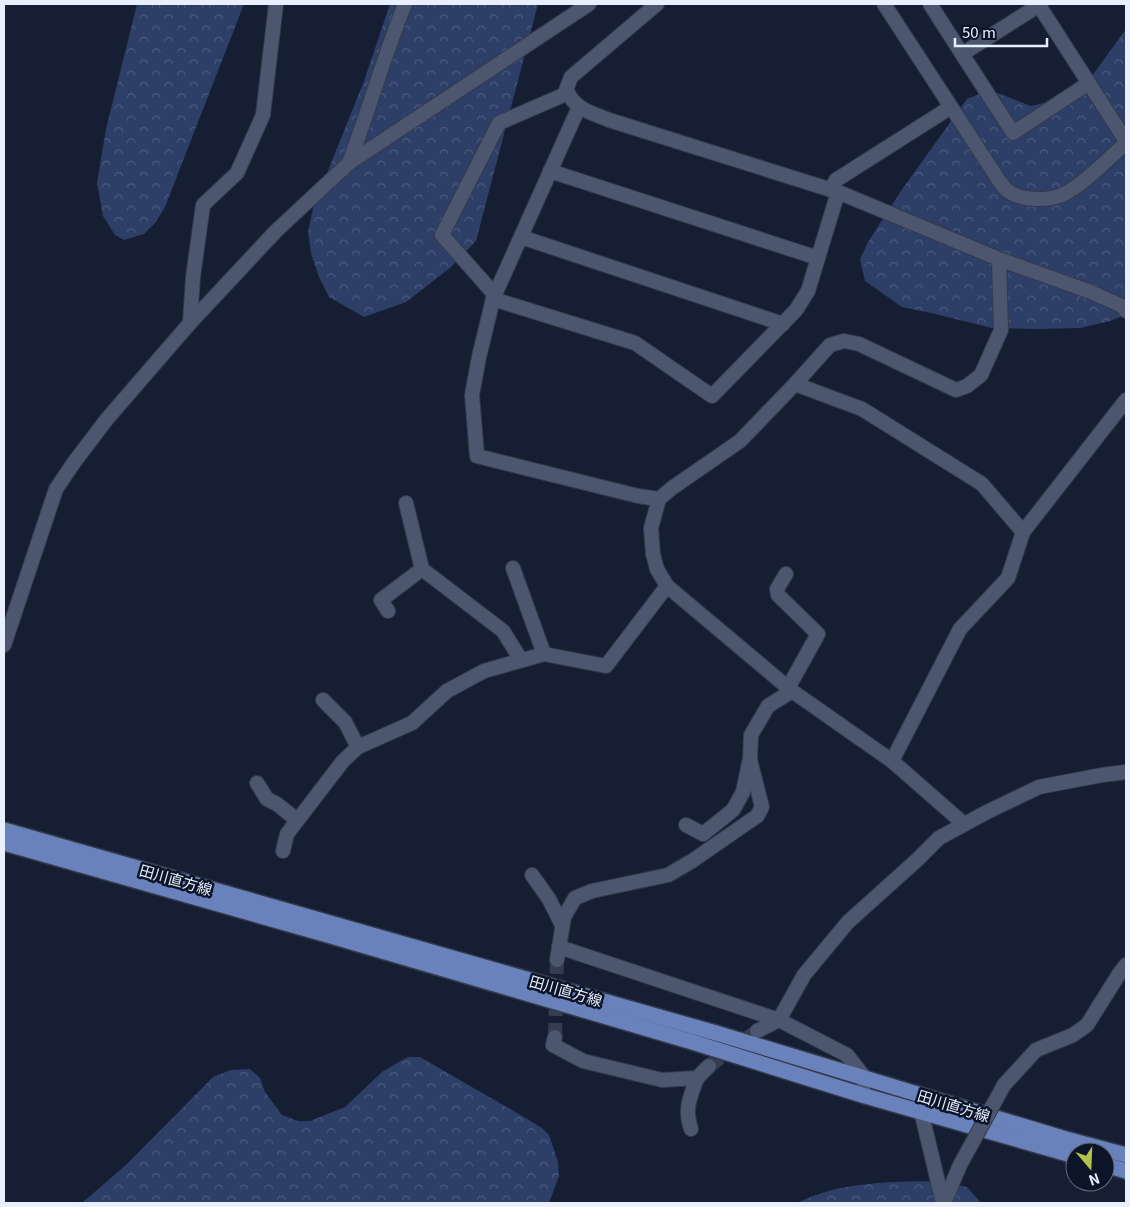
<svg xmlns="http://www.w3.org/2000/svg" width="1130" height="1207" viewBox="0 0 1130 1207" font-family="Georgia,'Noto Sans JP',serif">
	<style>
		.forest { fill: url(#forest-crowns) }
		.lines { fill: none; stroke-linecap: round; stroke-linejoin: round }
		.minor-tunnel { stroke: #353d51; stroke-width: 14; stroke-dasharray: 14 7; stroke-linecap: butt }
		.minor-casing { stroke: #353a4c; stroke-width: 16 }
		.major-casing { stroke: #353a4c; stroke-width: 18 }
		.minor { stroke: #4c576f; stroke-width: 14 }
		.major { stroke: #6982bc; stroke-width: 15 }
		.minor-bridge-casing { stroke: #353a4c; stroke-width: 16; stroke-linecap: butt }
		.minor-bridge { stroke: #4c576f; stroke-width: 14 }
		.labels { text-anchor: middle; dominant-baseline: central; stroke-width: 5; stroke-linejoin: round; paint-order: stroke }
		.street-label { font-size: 15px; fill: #e8effe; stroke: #0c1428 }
	</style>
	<defs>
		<pattern id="forest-crowns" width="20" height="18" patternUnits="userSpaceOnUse" patternTransform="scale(1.25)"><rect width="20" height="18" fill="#2d3e67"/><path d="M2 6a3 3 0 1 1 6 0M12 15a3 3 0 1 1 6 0" fill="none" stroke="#4b5a7e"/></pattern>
	</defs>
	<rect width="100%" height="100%" fill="#151e33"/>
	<g class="forest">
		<polygon points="137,4 244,4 165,207 156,222 144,234 124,240 115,235 103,216 97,183 106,129"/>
		<polygon points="390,4 538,4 476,241 450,268 406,302 364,317 329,297 319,277 311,253 308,232 313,208 364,81"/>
		<polygon points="1126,29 1126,315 1110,321 1080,328 1037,329 992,328 931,313 902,307 865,281 860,259 868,242 903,188 967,99 984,92 995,92 1031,106 1056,100 1084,87"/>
		<polygon points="408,1057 420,1057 524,1117 542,1128 549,1135 558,1162 559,1176 549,1203 82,1203 127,1164 213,1077 231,1070 250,1069 260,1078 265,1092 282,1115 298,1121 310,1121 345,1107 382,1072 402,1060"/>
		<path d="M939,1181L967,1187L981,1203H797C840,1181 892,1182 939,1181Z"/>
	</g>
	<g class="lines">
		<g class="minor-tunnel">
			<polyline points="555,1037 557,960"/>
			<polyline points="709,1066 757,1031"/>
		</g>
		<defs>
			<g id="minor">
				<path d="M657,4L571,77L566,90C576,110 590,112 609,120L838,192L999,259L1091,292L1124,307L1126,311"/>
				<path d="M884,4L998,179C1001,183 1004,188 1008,191C1022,201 1046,201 1062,195C1082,186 1109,158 1126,143"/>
				<polyline points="930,4 962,54"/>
				<polyline points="1038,4 1126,141"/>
				<polyline points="1041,4 962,54 1013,133 1089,83"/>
				<polyline points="579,107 493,299 479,357 472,395 477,456 638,496 659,499"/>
				<path d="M349,163C369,110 384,56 405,4"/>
				<polyline points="550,171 818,258"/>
				<polyline points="831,190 836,180 951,107"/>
				<polyline points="521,237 783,324"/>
				<polyline points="495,295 442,235 499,123 568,93"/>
				<polyline points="493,299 635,343 712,396 796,310 808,291 838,192"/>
				<polyline points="190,323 193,277 203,205 237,173 263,115 276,4"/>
				<polyline points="795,384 862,409 982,484 1023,532"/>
				<polyline points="406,503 422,569"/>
				<polyline points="513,568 544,654"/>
				<polyline points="786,574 777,589 778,595 818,634 788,688"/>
				<polyline points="388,611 381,600 422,569 503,631 521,660"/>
				<polyline points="4,645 56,489 75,461 107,419 190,323 276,231 349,163 589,4"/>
				<polyline points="323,700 345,722 358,747"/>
				<polyline points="892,761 960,629 1008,578 1023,532 1126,400"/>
				<polyline points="257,783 267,799 277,804 297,820"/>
				<polyline points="964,824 892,761 792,691 667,586 657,569 653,554 651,528 659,499 672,488 740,441 795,384 830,345 844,341 859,344 956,390 967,386 981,375 1001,330 999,259"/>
				<polyline points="686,825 703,834 733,810 743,792 749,763"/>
				<polyline points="283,851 287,834 343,761 358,747 412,723 447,691 484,671 544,654 606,666 667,586"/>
				<polyline points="532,875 549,899 562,925"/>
				<polyline points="559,947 779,1020 847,1055 865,1078 862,1095"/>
				<polyline points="557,960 564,917 575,898 592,891 668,875 692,861 757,816 762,807 750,760 751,735 768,706 792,691"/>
				<polyline points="757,1031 779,1020 804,975 848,922 917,860 939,838 987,812 1039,787 1102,775 1126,772"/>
				<polyline points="555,1037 553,1045 583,1061 662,1080 697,1078 709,1066"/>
				<polyline points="1004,1085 1036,1050 1073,1035 1087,1025 1119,974 1126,965"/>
				<polyline points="921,1111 943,1203"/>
				<path d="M691,1129C684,1108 690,1098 697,1078"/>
				<polyline points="944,1203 960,1165"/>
			</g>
			<g id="major">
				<polyline points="4,830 716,1033 1066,1139 1126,1155"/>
				<polyline points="4,843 331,936 689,1041 862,1095 1075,1156"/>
				<polyline points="1105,1165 1126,1171"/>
			</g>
		</defs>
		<use href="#minor" class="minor-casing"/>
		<use href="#major" class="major-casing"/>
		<use href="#minor" class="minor"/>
		<use href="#major" class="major"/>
		<defs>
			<polyline id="minor-bridge" points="960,1165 1004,1085"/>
		</defs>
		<use href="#minor-bridge" class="minor-bridge-casing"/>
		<use href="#minor-bridge" class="minor-bridge"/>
	</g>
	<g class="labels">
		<g class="street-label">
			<text transform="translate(176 879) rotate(16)">田川直方線</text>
			<text transform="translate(566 990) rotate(16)">田川直方線</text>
			<text transform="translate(954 1105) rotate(17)">田川直方線</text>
		</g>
	</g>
	<rect width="1130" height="1207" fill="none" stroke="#e8effe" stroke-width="10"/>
	<g transform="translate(1090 1167) rotate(161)"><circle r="24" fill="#0c1428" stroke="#646c7e"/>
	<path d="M0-4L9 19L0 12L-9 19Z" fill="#b3c24b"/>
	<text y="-8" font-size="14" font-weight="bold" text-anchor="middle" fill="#e8effe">N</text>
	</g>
	<path d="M955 38v8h92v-8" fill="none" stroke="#e8effe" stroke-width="2.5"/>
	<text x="962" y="38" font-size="15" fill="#e8effe" stroke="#0c1428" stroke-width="4" paint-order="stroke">50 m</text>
</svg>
